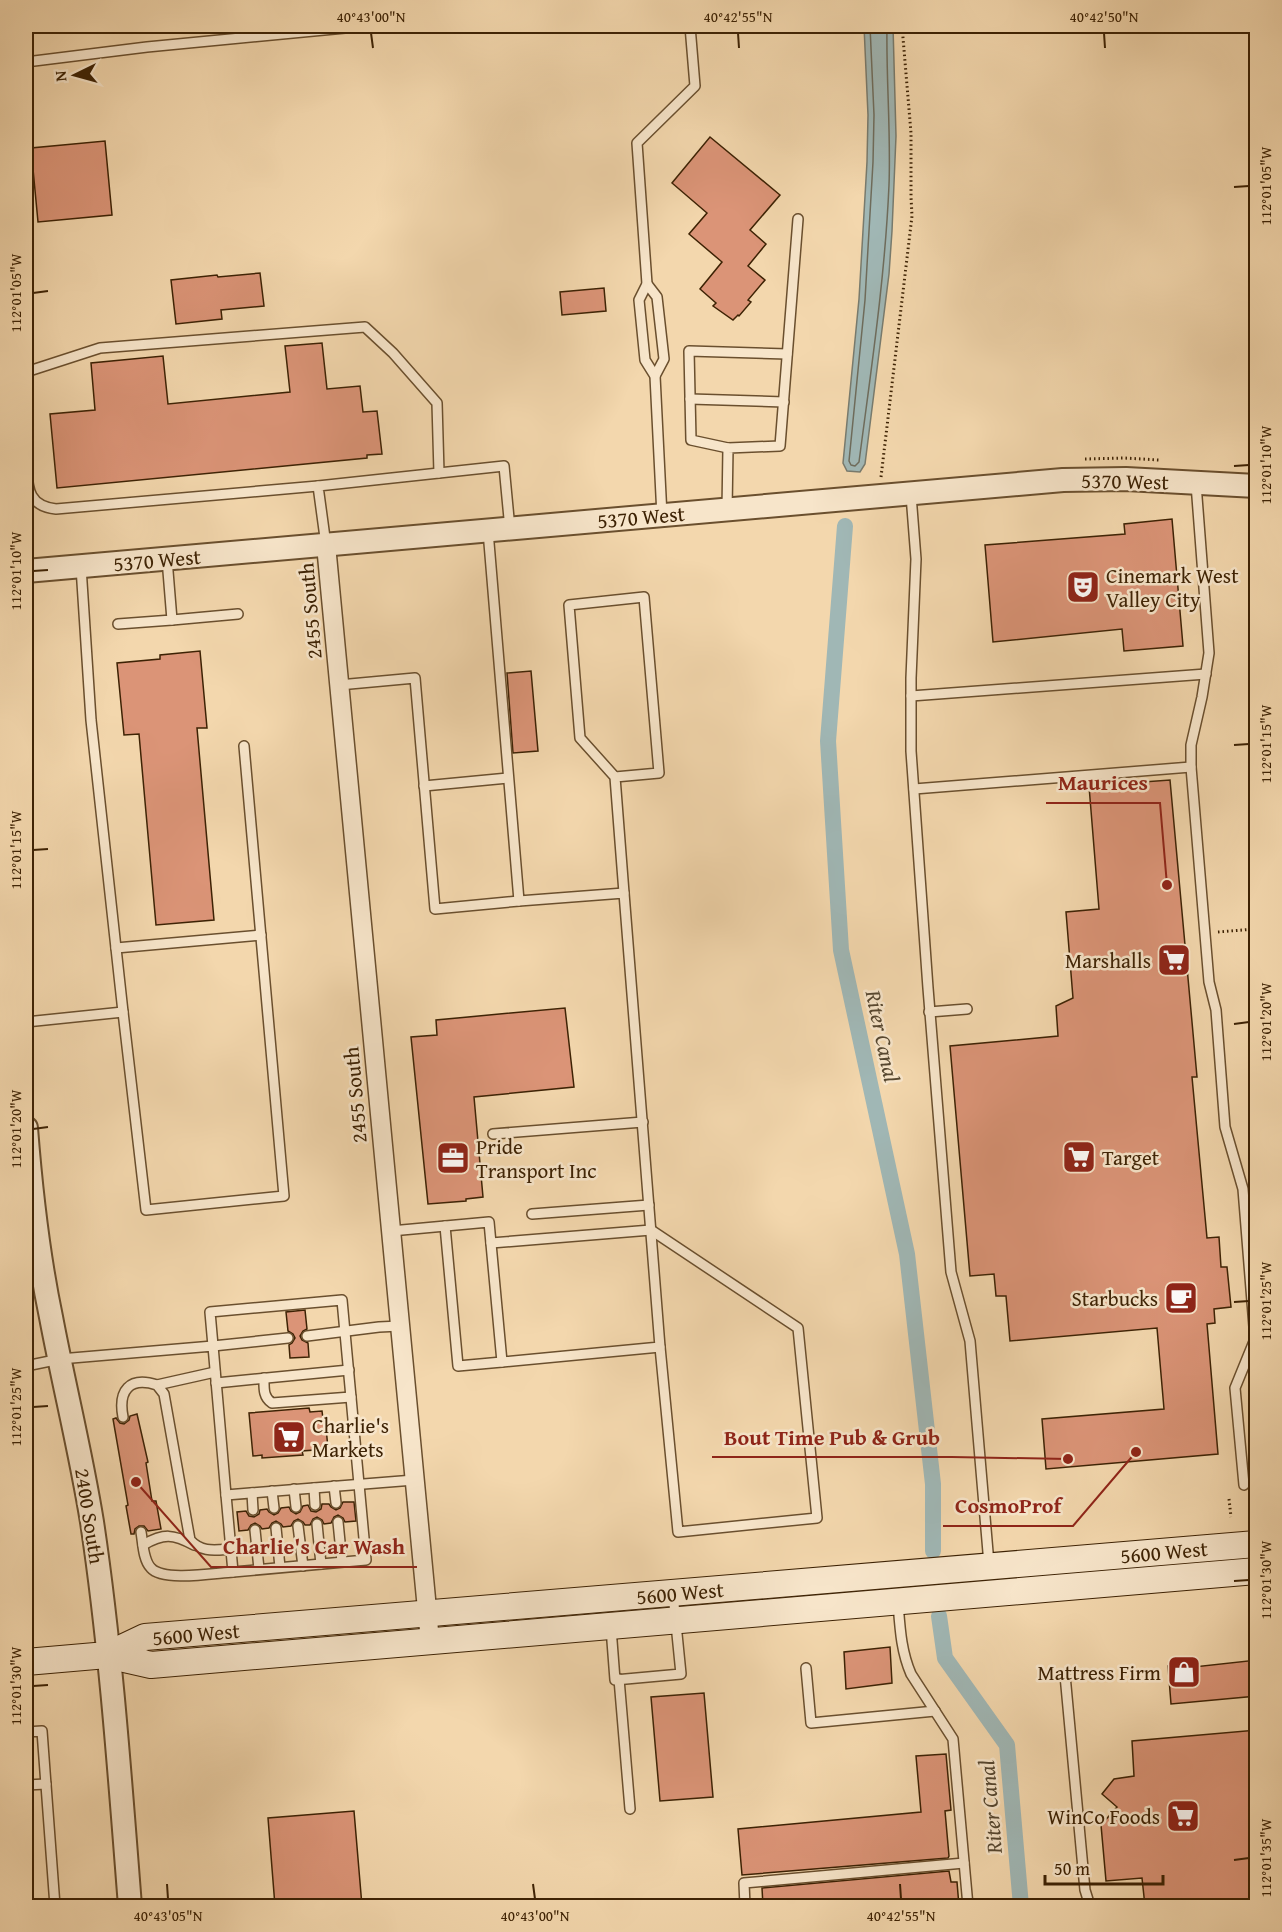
<svg xmlns="http://www.w3.org/2000/svg" width="1282" height="1932" viewBox="0 0 1282 1932" font-family="'Gentium Book Plus',serif">
	<style>
		.water { fill: #a0b7b5; stroke: #787b6e; stroke-width: 1.5 }
		.lines { fill: none; stroke-linecap: round; stroke-linejoin: round }
		.shore { stroke: #6e6c5c; stroke-width: 1.5 }
		.canal { stroke: #a0b7b5; stroke-width: 16 }
		.building { fill: #db9477; stroke: #3d2204; stroke-width: 1.5 }
		.service-casing { stroke: #6a4f2e; stroke-width: 12 }
		.minor-casing { stroke: #6a4f2e; stroke-width: 21 }
		.tertiary-casing { stroke: #6a4f2e; stroke-width: 26 }
		.secondary-casing { stroke: #3d2204; stroke-width: 28 }
		.path { stroke: #3d2204; stroke-width: 3; stroke-dasharray: 1.5 3; stroke-linecap: butt }
		.service { stroke: #f7e5ca; stroke-width: 9 }
		.minor { stroke: #f7e5ca; stroke-width: 18 }
		.tertiary { stroke: #f7e5ca; stroke-width: 22 }
		.secondary { stroke: #f7e5ca; stroke-width: 26 }
		.ticks { fill: none; stroke: #3d2204; stroke-width: 2 }
		.labels { text-anchor: middle; dominant-baseline: central; stroke-width: 5; stroke-linejoin: round; paint-order: stroke }
		.street-label { font-size: 21px; fill: #3d2204; stroke: #f7e5ca }
		.poi-label { font-size: 21px; fill: #3d2204; stroke: #f7e5ca; text-anchor: start }
		.water-label { font-size: 22px; font-style: italic; fill: #564730; stroke: #f7e5ca }
		.leader { fill: none; stroke: #8f2418; stroke-width: 2 }
		.callout-dot { fill: #8f2418; stroke: #f7e5ca; stroke-width: 2 }
		.callout-label { font-size: 22px; text-anchor: middle; font-weight: bold; fill: #8f2418; stroke: #f7e5ca; stroke-width: 5; stroke-linejoin: round; paint-order: stroke }
		.neatline { fill: none; stroke: #3d2204; stroke-width: 2 }
		.ticks-label { font-size: 15px; text-anchor: middle; fill: #3d2204 }
	</style>
	<rect width="100%" height="100%" fill="#f3d7ad"/>
	<filter id="stains"><feTurbulence type="fractalNoise" baseFrequency=".00333" numOctaves="4"/><feColorMatrix values="0 0 0 0 .2 0 0 0 0 .09 0 0 0 0 .02 0 0 0 .5 -.17"/></filter>
	<radialGradient id="worn" r=".72"><stop offset=".6" stop-color="#630" stop-opacity="0"/><stop offset="1" stop-color="#630" stop-opacity=".3"/></radialGradient>
	<polygon class="water" points="864,26 893,26 896,136 892,231 889,274 865,464 860,472 847,471 843,463 859,299 867,162 868,115"/>
	<g class="lines">
		<path class="shore" d="M870,26L874,115L873,162L865,300L849,461L851,465L855,466L859,462C871,370 885,278 889,185C891,132 886,79 887,26"/>
		<g class="canal">
			<polyline points="845,526 828,741 841,950 907,1254 933,1484 933,1551"/>
			<polyline points="939,1616 945,1658 1007,1745 1021,1906"/>
		</g>
	</g>
	<g class="building">
		<polygon points="710,137 780,195 750,230 766,244 748,266 765,280 748,300 751,302 739,316 738,315 733,320 713,306 716,303 700,289 722,262 689,234 707,213 672,183"/>
		<polygon points="105,141 112,215 38,222 31,148"/>
		<polygon points="260,273 264,306 221,310 222,319 176,324 171,280 217,275 218,277"/>
		<polygon points="604,288 606,311 562,315 560,292"/>
		<polygon points="322,343 327,389 360,386 363,412 377,411 382,454 367,455 367,458 57,488 50,414 95,410 91,363 163,356 168,404 290,392 285,346"/>
		<polygon points="1172,519 1183,646 1124,651 1122,629 993,642 985,545 1125,534 1124,524"/>
		<polygon points="200,651 207,728 197,728 214,920 156,925 139,734 124,735 117,663 160,659 160,655"/>
		<polygon points="531,671 538,751 513,753 507,673"/>
		<polygon points="1170,780 1197,1077 1192,1077 1207,1238 1219,1237 1221,1267 1227,1267 1231,1307 1214,1309 1215,1323 1207,1324 1218,1454 1046,1469 1042,1419 1164,1409 1157,1328 1010,1341 1006,1296 996,1296 994,1274 970,1276 950,1046 1058,1036 1056,1006 1073,998 1066,912 1099,909 1089,786"/>
		<polygon points="565,1008 574,1087 474,1097 483,1197 466,1199 466,1201 428,1204 411,1037 437,1035 436,1020"/>
		<polygon points="305,1310 307,1329 303,1331 300,1336 302,1340 308,1343 309,1357 290,1358 289,1345 292,1343 295,1338 293,1334 288,1331 286,1312"/>
		<polygon points="309,1408 310,1412 322,1411 324,1427 326,1427 328,1449 302,1451 303,1455 262,1458 262,1455 253,1456 249,1413"/>
		<polygon points="137,1414 148,1462 146,1463 152,1501 156,1501 161,1529 148,1531 144,1526 139,1526 135,1529 134,1534 131,1534 126,1506 128,1505 113,1419 116,1418 120,1423 124,1424 129,1420 130,1416"/>
		<polygon points="343,1502 354,1502 356,1521 345,1522 343,1518 338,1515 334,1517 331,1523 324,1524 322,1520 317,1517 313,1519 310,1525 305,1525 303,1522 298,1519 294,1521 291,1526 283,1527 281,1524 276,1521 272,1523 269,1528 262,1529 260,1526 255,1523 251,1525 248,1530 239,1531 237,1512 246,1511 249,1516 254,1517 259,1514 260,1510 267,1509 269,1512 274,1515 278,1513 281,1508 289,1507 291,1511 296,1514 300,1512 303,1506 308,1505 311,1511 316,1512 321,1509 322,1504 329,1504 331,1507 336,1510 340,1508"/>
		<polygon points="890,1647 892,1683 846,1689 844,1652"/>
		<polygon points="1257,1660 1257,1696 1171,1704 1168,1666 1194,1663 1194,1667"/>
		<polygon points="704,1693 713,1797 660,1801 651,1697"/>
		<polygon points="1257,1730 1257,1906 1145,1906 1142,1878 1106,1881 1101,1825 1117,1807 1102,1794 1114,1779 1134,1776 1132,1741"/>
		<polygon points="946,1754 951,1810 945,1811 949,1856 948,1858 742,1875 738,1829 921,1812 916,1756"/>
		<polygon points="354,1811 362,1906 275,1906 268,1818"/>
		<polygon points="949,1871 951,1882 957,1882 959,1906 763,1906 762,1888"/>
	</g>
	<g class="lines">
		<defs>
			<g id="service">
				<polyline points="26,62 147,47 366,26"/>
				<polyline points="647,284 657,297 664,359 655,376"/>
				<polyline points="26,372 100,348 365,327 393,353 437,403 439,473"/>
				<polyline points="690,399 784,402"/>
				<polyline points="728,448 691,440 689,351 787,354"/>
				<path d="M26,463C28,487 27,506 56,509L318,486"/>
				<polyline points="1196,484 1209,653 1202,697 1191,745 1191,767 1209,982 1216,1010 1225,1127 1243,1189 1255,1339 1235,1388 1244,1485"/>
				<polyline points="911,495 916,559 911,678 911,751 928,988 951,1272 970,1341 989,1564"/>
				<polyline points="727,510 728,448 780,446 798,219"/>
				<polyline points="662,516 655,376 645,360 639,300 647,284 637,143 695,86 690,26"/>
				<polyline points="326,545 318,486 504,466 510,529"/>
				<polyline points="81,567 91,720 123,1012"/>
				<polyline points="172,620 238,614"/>
				<polyline points="118,624 172,620 167,559"/>
				<polyline points="339,685 415,678 435,909 519,901"/>
				<polyline points="911,696 1206,674"/>
				<polyline points="615,777 580,738 569,605 644,597 659,773 615,777 624,893"/>
				<polyline points="424,786 508,778"/>
				<polyline points="914,789 1191,767"/>
				<polyline points="116,948 261,935"/>
				<polyline points="929,1012 967,1009"/>
				<polyline points="26,1022 123,1012 146,1210 284,1196 244,746"/>
				<polyline points="493,1134 643,1122"/>
				<polyline points="532,1214 649,1205"/>
				<polyline points="445,1226 458,1366 502,1362"/>
				<polyline points="391,1231 489,1222 502,1362 660,1347 624,893 519,901 488,531"/>
				<polyline points="491,1243 651,1230 798,1328 817,1518 678,1532 660,1347"/>
				<polyline points="307,1336 379,1327 400,1326"/>
				<polyline points="26,1366 60,1359 213,1346 226,1495 414,1480"/>
				<path d="M264,1378C264,1388 263,1397 272,1403L351,1397"/>
				<polyline points="216,1383 349,1370"/>
				<polyline points="157,1385 215,1372"/>
				<path d="M123,1417C118,1391 129,1376 157,1385L164,1394L190,1540C202,1553 215,1550 231,1549"/>
				<polyline points="334,1486 336,1503"/>
				<polyline points="314,1488 315,1505"/>
				<polyline points="294,1489 296,1507"/>
				<polyline points="272,1491 274,1508"/>
				<polyline points="252,1493 253,1510"/>
				<polyline points="226,1495 233,1572 366,1560 342,1300 210,1312 213,1346 288,1338"/>
				<polyline points="338,1522 342,1562"/>
				<polyline points="317,1524 321,1564"/>
				<polyline points="298,1526 303,1566"/>
				<polyline points="276,1528 280,1567"/>
				<polyline points="255,1530 259,1569"/>
				<path d="M141,1532C143,1543 143,1560 151,1568C163,1582 215,1573 233,1572"/>
				<path d="M143,1545C164,1533 173,1534 194,1545"/>
				<path d="M898,1603C900,1628 901,1651 911,1674L953,1739L968,1906"/>
				<polyline points="611,1628 615,1680 681,1674 673,1594"/>
				<polyline points="806,1668 811,1723 935,1711"/>
				<polyline points="1065,1675 1085,1890 1090,1906"/>
				<polyline points="619,1679 630,1809"/>
				<polyline points="26,1732 42,1731 55,1906"/>
				<polyline points="26,1785 46,1784"/>
				<polyline points="745,1906 744,1883 964,1863"/>
			</g>
			<polyline id="minor" points="326,545 430,1641"/>
			<g id="tertiary">
				<polyline points="26,571 1063,480 1126,479 1256,486"/>
				<path d="M26,1128C31,1192 38,1255 51,1317C64,1386 81,1453 92,1522C111,1649 120,1779 130,1906"/>
			</g>
			<g id="secondary">
				<polyline points="107,1655 145,1637 1256,1544"/>
				<polyline points="26,1662 107,1655 151,1665 1256,1571"/>
			</g>
		</defs>
		<use href="#service" class="service-casing"/>
		<use href="#minor" class="minor-casing"/>
		<use href="#tertiary" class="tertiary-casing"/>
		<use href="#secondary" class="secondary-casing"/>
		<g class="path">
			<polyline points="1085,459 1124,458 1159,460"/>
			<polyline points="881,477 912,216 911,197 911,133 902,26"/>
			<polyline points="1256,926 1253,926 1254,932 1256,932"/>
			<polyline points="1218,932 1254,929"/>
			<polyline points="1250,1414 1256,1413"/>
			<polyline points="1229,1499 1231,1517"/>
		</g>
		<use href="#service" class="service"/>
		<use href="#minor" class="minor"/>
		<use href="#tertiary" class="tertiary"/>
		<use href="#secondary" class="secondary"/>
	</g>
	<path class="ticks" d="M371,33L373,48M738,33L739,48M1104,33L1105,48M1234,187L1249,186M33,293L48,291M1234,466L1249,465M33,571L48,570M1234,745L1249,744M33,850L48,849M1234,1024L1249,1022M33,1129L48,1127M1234,1302L1249,1301M33,1407L48,1406M1234,1581L1249,1580M33,1686L48,1685M1234,1860L1249,1858M167,1884L168,1899M533,1884L535,1899M900,1884L901,1899"/>
	<defs>
		<symbol id="theatre-square" viewBox="-11 -11 22 22"><rect x="-9" y="-9" width="18" height="18" rx="4" fill="#8f2418" stroke="#f7e5ca"/><path d="M-5-5.5Q0-4 5-5.5V0Q5 5 0 6Q-5 5-5 0ZM-3.3-2.5H-1v1.5H-3.3ZM1-2.5H3.3v1.5H1ZM-2.8 1Q0 5.5 2.8 1Z" fill="#fff"/></symbol>
		<symbol id="supermarket-square" viewBox="-11 -11 22 22"><rect x="-9" y="-9" width="18" height="18" rx="4" fill="#8f2418" stroke="#f7e5ca"/><path d="M-6-5.5h2.5l.6 2H6L4.5 2H-2.5L-4.4-4H-6ZM-1.5 3.2a1.3 1.3 0 1 0 .1 0ZM3 3.2a1.3 1.3 0 1 0 .1 0Z" fill="#fff"/></symbol>
		<symbol id="office-square" viewBox="-11 -11 22 22"><rect x="-9" y="-9" width="18" height="18" rx="4" fill="#8f2418" stroke="#f7e5ca"/><path d="M-6-3h4V-5.5h4V-3h4V5H-6ZM-1-4.5V-3h2v-1.5ZM-6 0V1H6V0Z" fill="#fff"/></symbol>
		<symbol id="cafe-square" viewBox="-11 -11 22 22"><rect x="-9" y="-9" width="18" height="18" rx="4" fill="#8f2418" stroke="#f7e5ca"/><path d="M-5.5-4.5H6V0H3Q3 3.5 0 3.5H-2.5Q-5.5 3.5-5.5 0ZM3-3.2v2h1.7v-2ZM-6 4.5H4V6H-6Z" fill="#fff"/></symbol>
		<symbol id="shop-square" viewBox="-11 -11 22 22"><rect x="-9" y="-9" width="18" height="18" rx="4" fill="#8f2418" stroke="#f7e5ca"/><path d="M-5-2.5h2.3a2.7 3.5 0 0 1 5.4 0H5L5.5 6h-11ZM-1.5-2.5h3a1.5 2.3 0 0 0-3 0Z" fill="#fff"/></symbol>
	</defs>
	<g fill-rule="evenodd">
		<use href="#theatre-square" x="1064" y="568" width="38" height="38"/>
		<use href="#supermarket-square" x="1155" y="941" width="38" height="38"/>
		<use href="#supermarket-square" x="1060" y="1138" width="38" height="38"/>
		<use href="#office-square" x="434" y="1139" width="38" height="38"/>
		<use href="#cafe-square" x="1162" y="1279" width="38" height="38"/>
		<use href="#supermarket-square" x="270" y="1418" width="38" height="38"/>
		<use href="#shop-square" x="1165" y="1653" width="38" height="38"/>
		<use href="#supermarket-square" x="1164" y="1797" width="38" height="38"/>
	</g>
	<g class="labels">
		<g class="street-label">
			<text transform="translate(1125 481) rotate(1)">5370 West</text>
			<text transform="translate(641 517) rotate(-5)">5370 West</text>
			<text transform="translate(157 560) rotate(-5)">5370 West</text>
			<text transform="translate(310 611) rotate(-95)">2455 South</text>
			<text transform="translate(355 1095) rotate(-95)">2455 South</text>
			<text transform="translate(90 1516) rotate(81)">2400 South</text>
			<text transform="translate(1164 1552) rotate(-5)">5600 West</text>
			<text transform="translate(680 1593) rotate(-5)">5600 West</text>
			<text transform="translate(196 1634) rotate(-5)">5600 West</text>
		</g>
		<g class="poi-label">
			<text x="1106" y="575">Cinemark West<tspan x="1106" dy="24">Valley City</tspan></text>
			<text x="1151" y="960" text-anchor="end">Marshalls</text>
			<text x="476" y="1146">Pride<tspan x="476" dy="24">Transport Inc</tspan></text>
			<text x="1102" y="1157">Target</text>
			<text x="1158" y="1298" text-anchor="end">Starbucks</text>
			<text x="312" y="1425">Charlie's<tspan x="312" dy="24">Markets</tspan></text>
			<text x="1161" y="1672" text-anchor="end">Mattress Firm</text>
			<text x="1160" y="1816" text-anchor="end">WinCo Foods</text>
		</g>
		<g class="water-label">
			<text transform="translate(883 1036) rotate(78)">Riter Canal</text>
			<text transform="translate(990 1807) rotate(-95)">Riter Canal</text>
		</g>
	</g>
	<path class="leader" d="M1167 885L1160 803H1046M1068 1459L952 1457H712M1136 1452L1073 1526H943M136 1482L211 1567H417"/>
	<g class="callout-dot">
		<circle cx="1167" cy="885" r="6"/>
		<circle cx="1068" cy="1459" r="6"/>
		<circle cx="1136" cy="1452" r="6"/>
		<circle cx="136" cy="1482" r="6"/>
	</g>
	<g class="callout-label">
		<text x="1103" y="790">Maurices</text>
		<text x="832" y="1445">Bout Time Pub &amp; Grub</text>
		<text x="1008" y="1513">CosmoProf</text>
		<text x="314" y="1554">Charlie's Car Wash</text>
	</g>
	<rect width="1282" height="1932" fill="none" stroke="#f3d7ad" stroke-width="66"/>
	<g transform="translate(75 75) rotate(265)" stroke="#f7e5ca" stroke-width="4.5" paint-order="stroke">
	<path d="M0-4.5L10 22L0 15L-10 22Z" fill="#3d2204"/>
	<text y="-9" font-size="16" font-weight="bold" text-anchor="middle" fill="#3d2204">N</text>
	</g>
	<path d="M1045 1875v9h118v-9" fill="none" stroke="#3d2204" stroke-width="3"/>
	<text x="1054" y="1875" font-size="18" fill="#3d2204" stroke="#f7e5ca" stroke-width="4.5" paint-order="stroke">50 m</text>
	<rect x="33" y="33" width="1216" height="1866" class="neatline"/>
	<g class="ticks-label">
		<text x="371" y="22">40°43'00"N</text>
		<text x="738" y="22">40°42'55"N</text>
		<text x="1104" y="22">40°42'50"N</text>
		<text transform="translate(1266 186) rotate(-90)" y="5">112°01'05"W</text>
		<text transform="translate(16 293) rotate(-90)" y="5">112°01'05"W</text>
		<text transform="translate(1266 465) rotate(-90)" y="5">112°01'10"W</text>
		<text transform="translate(16 571) rotate(-90)" y="5">112°01'10"W</text>
		<text transform="translate(1266 744) rotate(-90)" y="5">112°01'15"W</text>
		<text transform="translate(16 850) rotate(-90)" y="5">112°01'15"W</text>
		<text transform="translate(1266 1022) rotate(-90)" y="5">112°01'20"W</text>
		<text transform="translate(16 1129) rotate(-90)" y="5">112°01'20"W</text>
		<text transform="translate(1266 1301) rotate(-90)" y="5">112°01'25"W</text>
		<text transform="translate(16 1407) rotate(-90)" y="5">112°01'25"W</text>
		<text transform="translate(1266 1580) rotate(-90)" y="5">112°01'30"W</text>
		<text transform="translate(16 1686) rotate(-90)" y="5">112°01'30"W</text>
		<text transform="translate(1266 1858) rotate(-90)" y="5">112°01'35"W</text>
		<text x="168" y="1921">40°43'05"N</text>
		<text x="535" y="1921">40°43'00"N</text>
		<text x="901" y="1921">40°42'55"N</text>
	</g>
	<rect width="100%" height="100%" filter="url(#stains)"/>
	<rect width="100%" height="100%" fill="url(#worn)"/>
</svg>
